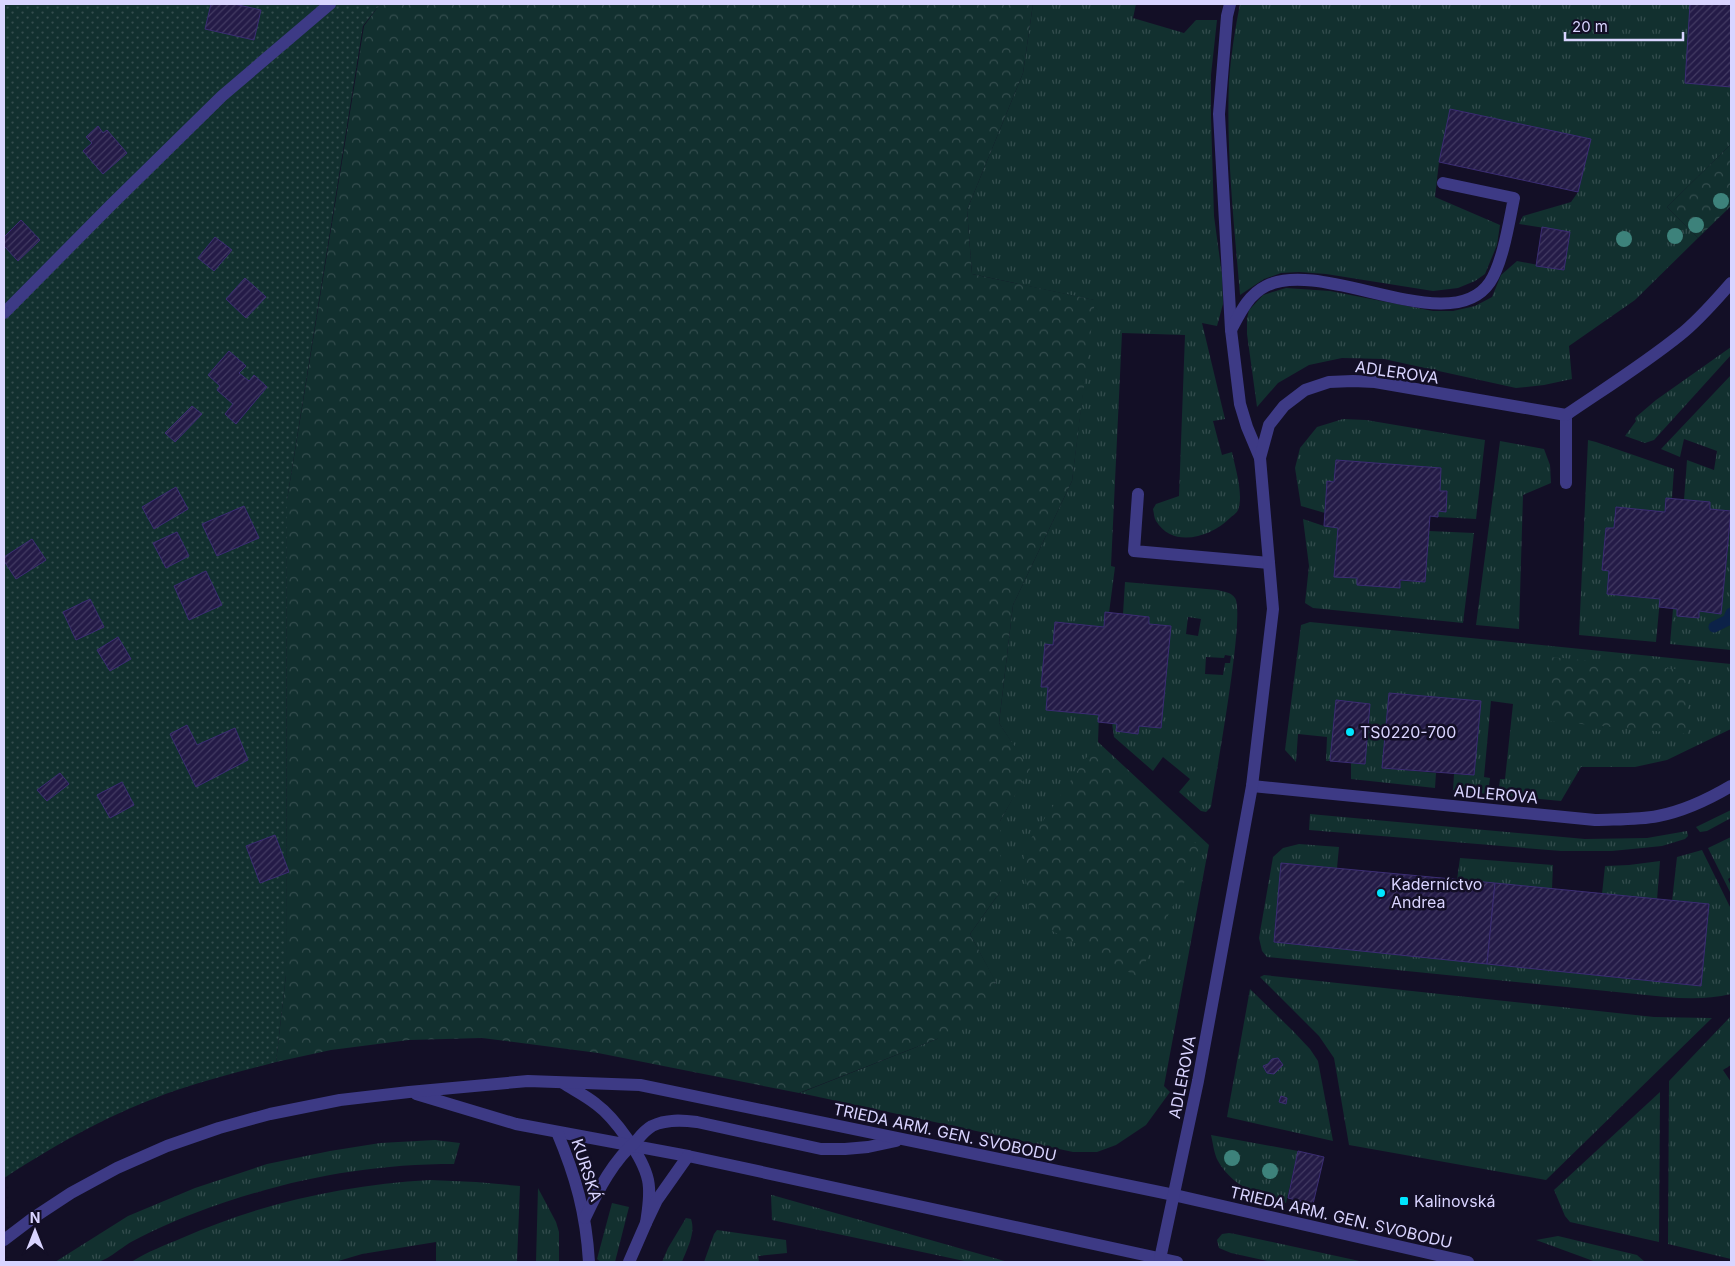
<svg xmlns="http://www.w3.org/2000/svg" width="1735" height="1266" viewBox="0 0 1735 1266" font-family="Inter,sans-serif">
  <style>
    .grass { fill: url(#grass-tufts); fill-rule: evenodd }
    .forest { fill: url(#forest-crowns) }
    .garden { fill: url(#garden-dots) }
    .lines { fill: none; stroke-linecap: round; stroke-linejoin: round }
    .stream { stroke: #0c2248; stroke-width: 11 }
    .building { fill: url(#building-hatch); stroke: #3b2d73 }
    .minor { stroke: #3d3a85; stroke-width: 12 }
    .tree { fill: #3d827b }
    .poi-dot { fill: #00e5ff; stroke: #130f26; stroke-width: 2 }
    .labels { text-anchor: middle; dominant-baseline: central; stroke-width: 5; stroke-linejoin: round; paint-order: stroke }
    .street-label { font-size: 16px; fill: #d9d4ff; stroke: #130f26 }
    .poi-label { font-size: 16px; fill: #d9d4ff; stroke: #130f26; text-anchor: start }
  </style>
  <defs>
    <pattern id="grass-tufts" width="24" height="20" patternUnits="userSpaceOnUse" patternTransform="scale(1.25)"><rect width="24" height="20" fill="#12302f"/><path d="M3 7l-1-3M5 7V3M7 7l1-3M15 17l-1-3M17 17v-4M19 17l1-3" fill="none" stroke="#344d4e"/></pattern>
    <pattern id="forest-crowns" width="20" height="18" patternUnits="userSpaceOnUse" patternTransform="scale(1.25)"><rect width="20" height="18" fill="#12302f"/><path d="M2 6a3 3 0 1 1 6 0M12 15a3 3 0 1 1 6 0" fill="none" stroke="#344d4e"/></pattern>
    <pattern id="garden-dots" width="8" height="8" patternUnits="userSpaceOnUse" patternTransform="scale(1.25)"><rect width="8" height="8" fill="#12302f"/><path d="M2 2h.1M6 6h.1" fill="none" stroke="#344d4e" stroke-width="1.8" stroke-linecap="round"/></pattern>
    <pattern id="building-hatch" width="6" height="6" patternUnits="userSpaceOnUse" patternTransform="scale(1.25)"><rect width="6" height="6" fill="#241b47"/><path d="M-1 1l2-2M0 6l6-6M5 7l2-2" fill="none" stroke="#433b63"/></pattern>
  </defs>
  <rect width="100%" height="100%" fill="#130f26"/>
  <g class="grass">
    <path d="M1033,4H1136L1133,18L1184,33L1196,20H1217L1211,75V117L1214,216L1222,275L1223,304L1217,326L1202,323L1225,419L1213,421L1222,455L1232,452C1235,467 1244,495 1238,510C1237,513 1232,516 1230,518C1211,537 1173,549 1156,521C1154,518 1154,513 1153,509L1156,504L1179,496L1185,335L1122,333L1111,566L1115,567L1109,613H1105L1104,627L1055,622L1053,645L1042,687H1048L1046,710L1099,715L1098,742L1209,845L1164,1086L1170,1092L1146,1125L1116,1145L1097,1152H1073L800,1093L937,1039L996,983L970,934L1000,892V821L1029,769L999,723L1013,605L1072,481L1094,300L972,274L967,210L1023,73Z"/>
    <path d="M1240,4H1690L1685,83L1731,87V144L1667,207L1698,238L1635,300L1569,346L1572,379L1544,385L1516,388L1384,359L1342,358L1309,365L1278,383L1257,407L1247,334V319L1249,310L1263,295L1286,288L1330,291L1433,311H1453L1475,306L1492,297L1501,275L1517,261L1564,270L1570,232L1519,224L1523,216L1571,202L1578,192L1591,139L1450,109L1439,162L1435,197L1500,225L1497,245L1485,274L1475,281L1458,288L1433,291L1326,274L1299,272L1281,273L1264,279L1240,295C1234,223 1226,151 1229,80C1231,54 1235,29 1240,4Z"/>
    <path d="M1731,347V355L1654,440L1645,443L1625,436L1636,421L1635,419L1636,417L1656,400Z"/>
    <path d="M1731,375V511L1710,509V502L1684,500L1687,460L1714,470L1717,451L1684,439L1680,457L1661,449Z"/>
    <path d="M1343,419L1366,420L1485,440L1476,519L1438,517V511L1446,512L1447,492L1440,491L1441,468L1336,460L1334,482H1327L1325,513L1301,506L1295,468L1300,448L1317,427Z"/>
    <path d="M1588,440L1596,442L1674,469L1672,498H1666L1665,512L1616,507L1614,528H1606L1602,570L1609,571L1607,594L1660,599L1656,642L1579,635Z"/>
    <path d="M1500,441L1544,449L1550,465L1551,483L1523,495L1519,629L1476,625Z"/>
    <path d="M1731,517V650L1670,644L1673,609H1677V616L1699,617V611L1721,613Z"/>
    <path d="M1303,519L1324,526L1338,528L1334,576L1357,578V585L1399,588L1401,581L1425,582L1429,531L1474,533L1463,623L1313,608L1305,603L1309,566Z"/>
    <path d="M1125,582L1218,590C1224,592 1231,592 1235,598C1246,613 1215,778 1211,807L1206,812L1201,811L1179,792L1190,779L1163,757L1153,771L1114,737L1112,723L1117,724L1116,731L1139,726L1161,728L1171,626L1149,624V617L1123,614ZM1188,617L1201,619L1198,636L1186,634ZM1225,655L1231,656L1230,663H1225L1223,675L1205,674L1206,657L1224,658Z"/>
    <path d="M1310,622L1731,664V729L1667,760L1635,767H1581L1561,801L1498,795L1500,779H1505L1513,704L1491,701L1484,777L1490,778L1488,794L1453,790L1454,774L1474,775L1481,701L1389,693L1382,768L1436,773L1435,788L1351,779V763L1365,764L1370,704L1336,700L1330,761H1326L1327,737L1298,734L1296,762L1285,750L1301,625Z"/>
    <path d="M1731,810V818L1707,831L1700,832L1696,827Z"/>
    <path d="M1310,814L1585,839L1647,838L1687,831L1688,836L1685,839L1662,846L1612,851H1561L1309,830Z"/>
    <path d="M1731,837V877L1728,879L1731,886V894L1708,848Z"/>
    <path d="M1299,844L1339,847L1337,868L1281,863L1274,942L1701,986L1709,904L1672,901L1677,857L1702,850L1731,909V994C1710,999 1688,999 1666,997L1267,957L1262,951L1259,938L1273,857L1283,848Z"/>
    <path d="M1460,858L1553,865L1552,889L1457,880Z"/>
    <path d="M1660,861L1657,900L1602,894L1605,866L1629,865Z"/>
    <path d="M1264,975L1654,1017L1712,1018L1546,1180L1349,1145L1334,1058L1319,1036L1260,977Z"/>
    <path d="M1250,989L1293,1031L1310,1049L1318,1061L1333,1141L1227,1117Z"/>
    <path d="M1731,1016V1065L1723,1070L1731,1082V1259L1668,1244L1669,1081Z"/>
    <path d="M1660,1092L1659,1242L1570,1222L1565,1216L1554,1190Z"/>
    <path d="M1211,1135L1298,1151L1286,1203C1259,1196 1233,1187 1218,1161C1214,1154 1213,1143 1211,1135Z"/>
    <path d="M435,1140L460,1143L454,1164C363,1164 280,1181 195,1213C174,1221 152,1231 133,1241C123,1246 107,1261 97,1262C84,1264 69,1262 55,1262L128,1216L195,1188L267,1164L330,1151L380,1143Z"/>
    <path d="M430,1180L476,1182L520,1186L517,1262H436V1242L362,1254L335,1262H131C147,1252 165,1245 182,1238C261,1203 344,1185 430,1180Z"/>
    <path d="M538,1188L556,1222L559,1232V1262H536Z"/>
    <path d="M771,1195H772L1008,1262H969L772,1220Z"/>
    <path d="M612,1203L629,1207L615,1262H601L597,1259Z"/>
    <path d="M686,1218L691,1219C696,1233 687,1249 682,1262H662L668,1248Z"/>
    <path d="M717,1230L786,1240L787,1253L758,1256L759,1262H704L714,1234Z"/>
    <path d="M1229,1233L1235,1234L1364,1262H1272L1231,1253L1219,1248L1217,1240L1222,1234Z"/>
    <path d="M1558,1236L1637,1255L1645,1262H1596L1536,1240Z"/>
  </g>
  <g class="forest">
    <path d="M380,4H1033L1023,73L967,210L972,274L1095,300L1072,481L1013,605L999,723L1030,769L1000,821V892L970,934L996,982L990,996L965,1023L937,1039L799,1093L598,1053L482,1038L409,1040L331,1050L276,1062L286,975L287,500L364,26Z"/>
    <path d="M1731,144V206L1698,238L1667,207Z"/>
    <path d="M1550,657L1687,670V734L1549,721Z"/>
    <path d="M1091,751L1201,848L1138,977L1030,919L1023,850Z"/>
  </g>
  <path class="garden" d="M4,4H380L363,26L287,500L286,975L276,1062C243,1071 209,1079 177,1090C115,1111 58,1143 4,1178Z"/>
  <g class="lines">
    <path class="stream" d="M1714,627L1728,620L1731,613"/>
  </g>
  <g class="building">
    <path d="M211,4H234L261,10L254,40L205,29Z"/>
    <path d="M1690,4H1731V87L1685,83Z"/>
    <path d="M1450,109L1591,139L1578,192L1439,162Z"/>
    <path d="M98,126L103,133L107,130L127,153L103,174L83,151L92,143L86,137Z"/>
    <path d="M21,220L40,240L18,261L4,246V237Z"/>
    <path d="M1542,227L1570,232L1564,270L1536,266Z"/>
    <path d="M215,237L232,250L214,271L198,258Z"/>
    <path d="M245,278L266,297L246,318L226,299Z"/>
    <path d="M229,351L246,366L239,373L249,381L254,375L267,387L236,424L225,414L233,404L217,390L220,386L208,375Z"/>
    <path d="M192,406L202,414L175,442L165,433Z"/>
    <path d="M1336,460L1441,468L1440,491H1447L1446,512L1438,511V517L1430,516L1425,582L1400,580V588L1357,585V578L1334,577L1338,528L1324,526L1327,481L1334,482Z"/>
    <path d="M176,487L188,509L154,529L142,507Z"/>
    <path d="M1666,498L1710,502V509L1731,511L1721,614L1699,611V618L1677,616V609L1659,607L1660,599L1607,594L1609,571L1602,570L1606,528H1614L1616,507L1665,512Z"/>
    <path d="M244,506L259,538L217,556L202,524Z"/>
    <path d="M177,532L189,556L166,568L153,543Z"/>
    <path d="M32,539L46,560L16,579L4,561V557Z"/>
    <path d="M206,571L222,605L189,620L174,586Z"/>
    <path d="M90,599L104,627L76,640L63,612Z"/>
    <path d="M1105,612L1149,617V624L1171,626L1161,728L1139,726L1138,734L1116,731L1117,724L1098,722L1099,715L1046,710L1048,687H1041L1045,644L1053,645L1055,622L1104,627Z"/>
    <path d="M118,637L131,659L110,671L97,650Z"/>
    <path d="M1389,693L1481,701L1474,775L1382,768Z"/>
    <path d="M1336,700L1370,704L1365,764L1330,761Z"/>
    <path d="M187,725L197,745L235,728L248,760L196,787L170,734Z"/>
    <path d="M60,773L69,784L47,801L37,790Z"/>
    <path d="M122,782L134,805L110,818L97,795Z"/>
    <path d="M275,835L289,872L260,883L246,846Z"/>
    <path d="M1281,863L1495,883L1487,964L1274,942Z"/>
    <path d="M1495,883L1709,904L1701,986L1487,964Z"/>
    <path d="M1278,1058L1283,1065L1274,1074L1267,1073L1263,1066L1268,1064L1272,1059Z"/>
    <path d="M1281,1096L1287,1098L1286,1104L1279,1102Z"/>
    <path d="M1298,1151L1324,1157L1313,1204L1288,1198Z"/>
  </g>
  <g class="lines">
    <g class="minor">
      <path d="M1230,4L1227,16L1219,114L1231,330L1240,404L1247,427L1260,458"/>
      <path d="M4,313L111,205L222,96L330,4"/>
      <path d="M1231,330C1240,313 1248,295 1266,286C1323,257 1451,341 1490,282C1503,262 1509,222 1514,198L1443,183"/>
      <path d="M1566,415V483"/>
      <path d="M1138,494L1134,551L1269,563"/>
      <path d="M1252,786L1595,820C1616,819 1638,820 1658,816C1684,811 1709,799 1731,786"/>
      <path d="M563,1083C574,1090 586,1096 596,1104C615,1118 643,1157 648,1180C651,1194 648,1209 646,1223"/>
      <path d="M416,1094L516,1124L688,1156L1177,1262"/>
      <path d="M557,1132C576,1177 586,1213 589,1262"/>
      <path d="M585,1218C599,1188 613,1161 638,1139C642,1134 647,1129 652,1126C666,1119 682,1120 697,1122L821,1149H845L868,1147L896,1141"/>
      <path d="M4,1240L33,1218L71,1193L117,1168L167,1146L219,1128L270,1114L340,1100L409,1092L528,1081L640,1085L1174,1195L1468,1262"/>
      <path d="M1160,1259L1198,1081L1252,786L1273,609L1260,458L1269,425L1284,406L1305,390L1329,382L1353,381L1375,382L1566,415C1604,389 1644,364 1680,335C1699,320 1715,301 1731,283"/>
      <path d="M629,1262L646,1223L657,1200L688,1156"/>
    </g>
  </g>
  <g class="tree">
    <circle cx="1721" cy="201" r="8"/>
    <circle cx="1696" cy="225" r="8"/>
    <circle cx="1675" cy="236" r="8"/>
    <circle cx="1624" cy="239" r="8"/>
    <circle cx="1232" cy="1158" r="8"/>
    <circle cx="1270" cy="1171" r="8"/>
  </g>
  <g class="poi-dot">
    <circle cx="1350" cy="732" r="5"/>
    <circle cx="1381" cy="893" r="5"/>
    <rect x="1399" y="1196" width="10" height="10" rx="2.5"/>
  </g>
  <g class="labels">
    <g class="street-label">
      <text transform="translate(1397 372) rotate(8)">ADLEROVA</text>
      <text transform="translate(1496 794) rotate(5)">ADLEROVA</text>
      <text transform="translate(1182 1077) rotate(-79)">ADLEROVA</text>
      <text transform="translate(945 1132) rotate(12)">TRIEDA ARM. GEN. SVOBODU</text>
      <text transform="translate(587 1170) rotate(72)">KURSKÁ</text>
      <text transform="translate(1341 1217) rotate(13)">TRIEDA ARM. GEN. SVOBODU</text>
    </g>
    <g class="poi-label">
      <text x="1360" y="732">TS0220-700</text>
      <text x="1391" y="884">Kaderníctvo<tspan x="1391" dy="18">Andrea</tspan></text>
      <text x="1414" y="1201">Kalinovská</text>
    </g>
  </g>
  <rect width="1735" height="1266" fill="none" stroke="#d9d4ff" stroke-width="10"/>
  <g transform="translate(35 1231)" stroke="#130f26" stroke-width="4" paint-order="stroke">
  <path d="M0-4L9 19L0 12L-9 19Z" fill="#d9d4ff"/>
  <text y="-8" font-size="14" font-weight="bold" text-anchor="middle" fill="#d9d4ff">N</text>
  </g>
  <path d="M1565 32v8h118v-8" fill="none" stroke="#d9d4ff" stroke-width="2.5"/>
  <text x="1572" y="32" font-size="15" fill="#d9d4ff" stroke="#130f26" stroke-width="4" paint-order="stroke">20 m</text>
</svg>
